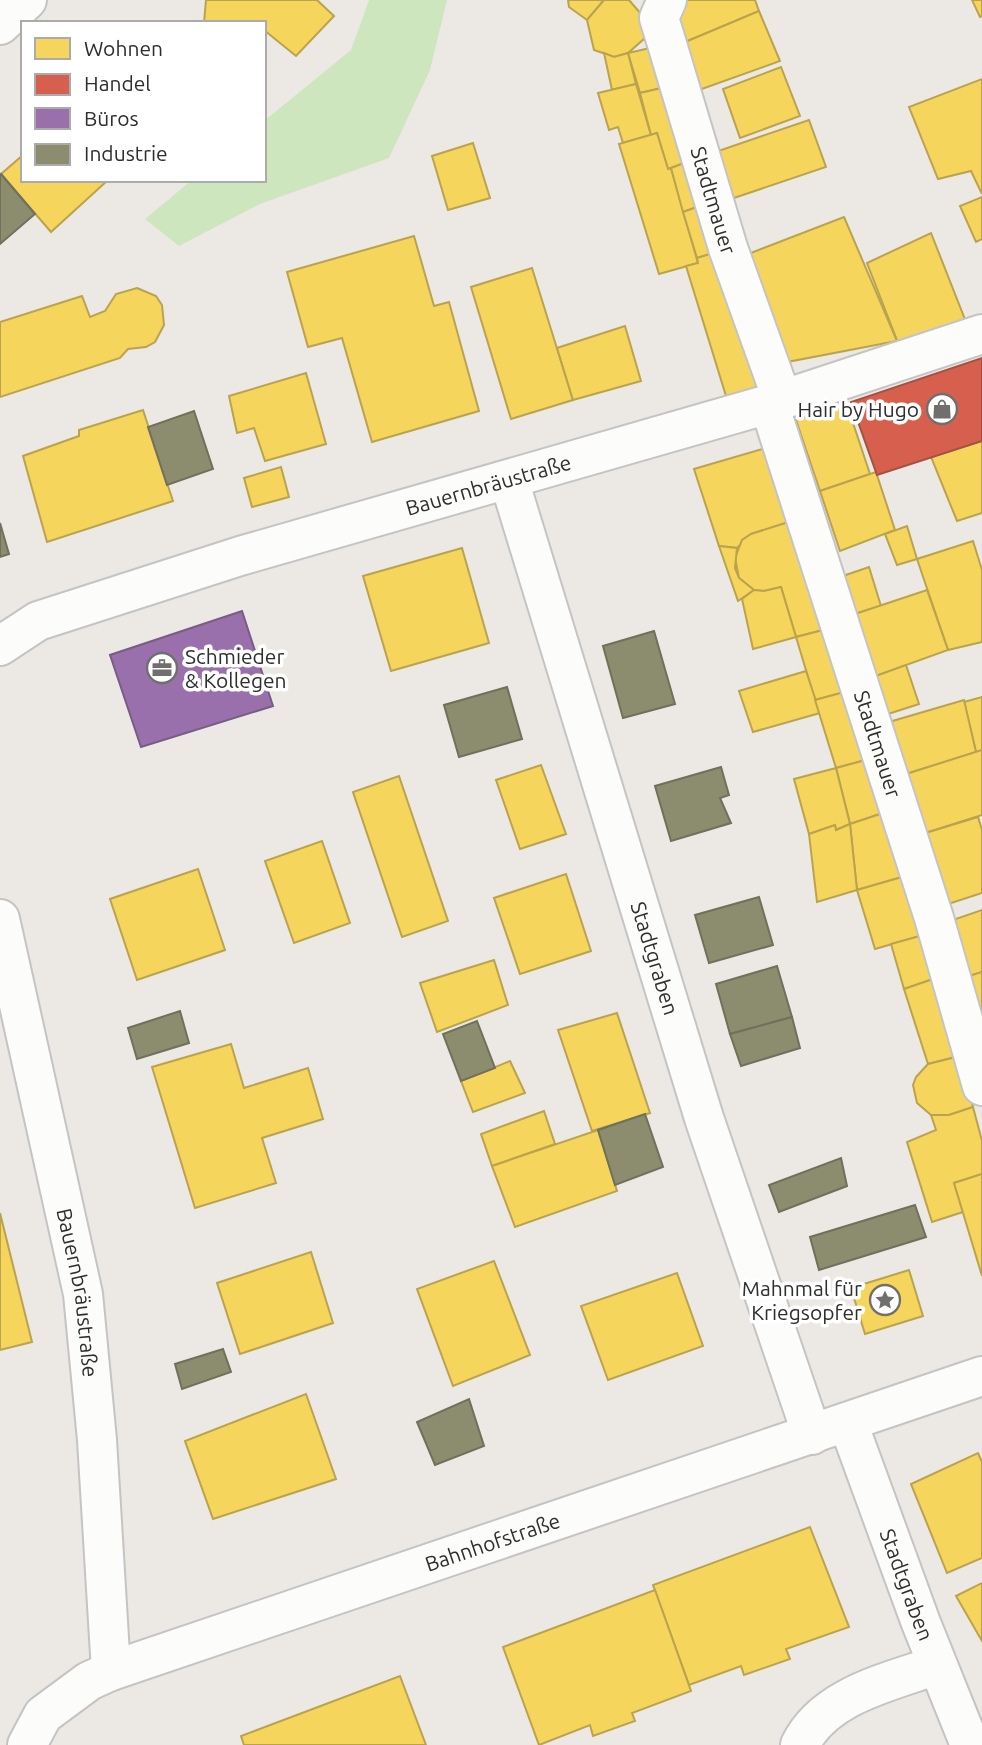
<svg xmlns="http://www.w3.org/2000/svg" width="982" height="1745" viewBox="0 0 982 1745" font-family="Ubuntu,sans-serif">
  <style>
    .green { fill: #cee6be }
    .homes { fill: #f6d55c; stroke: #baa34e; stroke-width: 2 }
    .shops { fill: #d6604d; stroke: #a45144; stroke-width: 2 }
    .offices { fill: #9970ab; stroke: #795c86; stroke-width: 2 }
    .industry { fill: #8c8c6e; stroke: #70705b; stroke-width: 2 }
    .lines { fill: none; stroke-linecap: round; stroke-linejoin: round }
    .minor-casing { stroke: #c5c4c5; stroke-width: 42 }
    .minor { stroke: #fcfcfb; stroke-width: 38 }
    .labels { text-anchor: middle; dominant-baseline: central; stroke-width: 7; stroke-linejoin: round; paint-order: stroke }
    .street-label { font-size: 21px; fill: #2e2e2e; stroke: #fff }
    .poi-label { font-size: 21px; fill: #2e2e2e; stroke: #fff; text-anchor: end }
  </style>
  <rect width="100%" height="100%" fill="#ece8e4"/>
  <path class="green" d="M369,0H447L430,70L389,158L260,204L179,246L145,219L192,180H264V121L351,50Z"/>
  <g class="homes">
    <path d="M206,0H317L334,16L296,56L264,30V23H204Z"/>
    <path d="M568,0H604L587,20L569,7Z"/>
    <path d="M604,0H629L642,15L645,38L628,53L614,57L594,50L587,20Z"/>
    <path d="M682,0H755L759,11L678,45L675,3Z"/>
    <path d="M972,0H982V16L980,17Z"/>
    <path d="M759,11L780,61L699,90L678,45Z"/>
    <path d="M659,46L670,86L640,93L628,53Z"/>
    <path d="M604,53L614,57L628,53L636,84L612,90Z"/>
    <path d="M781,67L800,116L740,138L723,89Z"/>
    <path d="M982,79V194L971,171L938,179L909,107Z"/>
    <path d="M636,84L651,135L623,143L618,127L609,130L598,93Z"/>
    <path d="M670,86L692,160L668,169L657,133L651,135L640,93Z"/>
    <path d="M809,120L826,167L734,198L718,151Z"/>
    <path d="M657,133L668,169L671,168L698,263L659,274L619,144Z"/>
    <path d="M473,143L490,198L448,210L432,156Z"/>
    <path d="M23,155V180H108L51,232L1,174Z"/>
    <path d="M692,160L705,204L683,212L671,168Z"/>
    <path d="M982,197V239L976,242L960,206Z"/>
    <path d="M705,204L720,251L697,258L683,212Z"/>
    <path d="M844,217L897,341L787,362L748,254Z"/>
    <path d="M931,233L966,322L900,348L867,263Z"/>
    <path d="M414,236L434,306L449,302L479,411L372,442L342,338L308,347L287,272Z"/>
    <path d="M720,251L761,386L726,396L686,266L698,263L697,258Z"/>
    <path d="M532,268L573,400L511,419L471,287Z"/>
    <path d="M137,288L156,296L162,305L164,325L155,342L146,347L128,349L120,358L0,397V322L82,296L90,317L105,311L116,294Z"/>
    <path d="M625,326L641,381L573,400L557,348Z"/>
    <path d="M306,373L326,444L265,461L254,428L237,433L229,396Z"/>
    <path d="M846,402L870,474L820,491L796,420Z"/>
    <path d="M143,410L173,501L47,542L23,456L79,436V430Z"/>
    <path d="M982,441V513L957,521L931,457Z"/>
    <path d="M769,447L795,520L751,534L737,548L719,546L694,469Z"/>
    <path d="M281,467L289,497L252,507L244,478Z"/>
    <path d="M876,472L895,530L840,551L820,491Z"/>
    <path d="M795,520L831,628L796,637L781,587L764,591L754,590L739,578L735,558L742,540L751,534Z"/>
    <path d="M907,526L917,559L897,565L885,534Z"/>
    <path d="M973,541L982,570V642L948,650L917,559Z"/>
    <path d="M719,546L737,548L735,568L739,578L754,590L738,601Z"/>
    <path d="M462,548L489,643L391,671L363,576Z"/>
    <path d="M869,567L881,606L855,614L843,576Z"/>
    <path d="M781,587L796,637L753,649L742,599L754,590L764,591Z"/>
    <path d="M927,590L948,650L873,677L855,614Z"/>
    <path d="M831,628L852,690L815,700L796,637Z"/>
    <path d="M906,665L919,704L885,715L873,677Z"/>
    <path d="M806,671L820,713L753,732L739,691Z"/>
    <path d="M852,690L873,758L836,768L815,700Z"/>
    <path d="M982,697V750L976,752L964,702Z"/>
    <path d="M964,700L976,752L903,775L889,722Z"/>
    <path d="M982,750V815L919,835L903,775Z"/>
    <path d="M873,758L889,811L850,824L836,768Z"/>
    <path d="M541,765L566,834L520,849L496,780Z"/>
    <path d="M836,768L850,824L836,830L835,825L809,834L794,779Z"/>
    <path d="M399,776L448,921L402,937L353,792Z"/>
    <path d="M889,811L909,875L857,890L850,824Z"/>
    <path d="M978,817L982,830V893L942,906L919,835Z"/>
    <path d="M850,824L857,890L817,902L809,834L835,825L836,830Z"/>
    <path d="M322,841L350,923L294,943L265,861Z"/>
    <path d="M198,869L225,950L137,980L110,899Z"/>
    <path d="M566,874L591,951L520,974L494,898Z"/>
    <path d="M909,875L927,934L875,949L857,890Z"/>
    <path d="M982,910V972L963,978L944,923Z"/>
    <path d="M927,934L939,977L904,989L891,944Z"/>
    <path d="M494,960L508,1005L437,1032L420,983Z"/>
    <path d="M982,972V1036L963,978Z"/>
    <path d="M939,977L960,1056L928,1064L904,989Z"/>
    <path d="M617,1013L650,1113L592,1131L558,1030Z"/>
    <path d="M231,1044L244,1088L308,1068L323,1119L262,1138L276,1183L195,1208L152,1067Z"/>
    <path d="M960,1056L973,1107L949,1115H931L917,1103L913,1085L916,1077L928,1064Z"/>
    <path d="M510,1061L525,1093L473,1112L461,1081Z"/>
    <path d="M973,1107L982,1141V1174L954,1183L963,1212L932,1222L907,1142L936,1130L931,1115H949Z"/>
    <path d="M544,1111L555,1144L492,1166L481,1134Z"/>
    <path d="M598,1130L617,1191L515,1227L492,1166Z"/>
    <path d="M982,1174V1276L954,1183Z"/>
    <path d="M0,1213L32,1342L0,1350Z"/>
    <path d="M311,1252L333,1323L240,1354L217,1283Z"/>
    <path d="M494,1261L530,1355L453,1386L417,1289Z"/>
    <path d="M909,1270L923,1316L865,1334L851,1288Z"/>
    <path d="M677,1273L703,1346L608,1380L581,1306Z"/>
    <path d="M306,1394L336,1479L213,1519L185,1441Z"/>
    <path d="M978,1453L982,1462V1558L947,1573L911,1484Z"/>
    <path d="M810,1527L849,1627L786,1649L790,1659L744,1675L741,1666L689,1685L653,1585Z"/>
    <path d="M982,1583V1641L956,1596Z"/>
    <path d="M655,1590L691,1691L632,1713L635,1721L593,1736L590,1725L539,1745L503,1647Z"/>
    <path d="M400,1676L426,1745H244L241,1736Z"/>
  </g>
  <path class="shops" d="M982,358V441L877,475L851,402Z"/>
  <path class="offices" d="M242,611L273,706L141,747L110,655Z"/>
  <g class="industry">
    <path d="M1,174L35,214L0,244V175Z"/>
    <path d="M194,411L213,469L167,485L148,427Z"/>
    <path d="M0,523L9,554L0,557Z"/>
    <path d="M654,631L675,704L623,718L603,646Z"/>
    <path d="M507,687L522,739L459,757L444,705Z"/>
    <path d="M721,767L729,795L720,798L731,823L671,841L655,786Z"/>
    <path d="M759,897L773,945L709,963L695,915Z"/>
    <path d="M777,966L792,1017L730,1034L716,984Z"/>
    <path d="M180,1011L189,1043L137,1059L128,1028Z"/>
    <path d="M792,1017L800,1048L741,1066L730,1034Z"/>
    <path d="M477,1021L495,1068L461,1081L443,1034Z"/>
    <path d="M645,1114L663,1167L615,1185L598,1130Z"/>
    <path d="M841,1158L847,1186L779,1212L769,1185Z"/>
    <path d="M915,1205L926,1237L819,1270L810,1237Z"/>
    <path d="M223,1349L231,1372L182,1389L175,1364Z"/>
    <path d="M469,1399L484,1446L435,1465L417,1422Z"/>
  </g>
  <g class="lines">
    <g class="minor-casing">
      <g id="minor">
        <path id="s1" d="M667,0L659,18L667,44L728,248L782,399"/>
        <path d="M0,25L27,0"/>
        <path id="s2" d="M769,404L934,918L982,1086"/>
        <path id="s3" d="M509,480L704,1118L812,1435"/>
        <path id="s4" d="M0,646L38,621L240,556L769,404L982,334"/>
        <path id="s5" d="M0,919L83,1294L97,1440L111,1671"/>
        <path id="s6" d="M848,1423L921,1623L970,1745"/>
        <path id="s7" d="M27,1745L43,1715L89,1681L111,1671L982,1376"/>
        <path d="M800,1745C824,1695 890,1682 937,1665"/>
      </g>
    </g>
    <use href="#minor" class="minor"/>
  </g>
  <defs>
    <g id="shop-ring" transform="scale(1.575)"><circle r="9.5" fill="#fff" stroke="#706f6e" stroke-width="1.5"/><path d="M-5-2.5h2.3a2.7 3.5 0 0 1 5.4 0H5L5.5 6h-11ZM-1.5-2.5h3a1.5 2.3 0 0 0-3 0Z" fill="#706f6e"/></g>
    <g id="office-ring" transform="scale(1.575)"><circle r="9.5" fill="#fff" stroke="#706f6e" stroke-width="1.5"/><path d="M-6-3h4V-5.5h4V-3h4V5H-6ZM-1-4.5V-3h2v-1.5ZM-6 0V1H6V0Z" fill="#706f6e"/></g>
    <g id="sight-ring" transform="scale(1.575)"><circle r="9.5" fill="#fff" stroke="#706f6e" stroke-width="1.5"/><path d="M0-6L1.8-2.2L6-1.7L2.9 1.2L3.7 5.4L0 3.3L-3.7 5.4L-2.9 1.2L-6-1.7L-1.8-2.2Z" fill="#706f6e"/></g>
  </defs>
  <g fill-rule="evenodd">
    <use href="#shop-ring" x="942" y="409"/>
    <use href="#office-ring" x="162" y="668"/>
    <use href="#sight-ring" x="885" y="1300"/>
  </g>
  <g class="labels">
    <g class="street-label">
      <text stroke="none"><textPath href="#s1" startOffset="210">Stadtmauer</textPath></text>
      <text stroke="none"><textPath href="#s4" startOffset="516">Bauernbräustraße</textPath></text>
      <text stroke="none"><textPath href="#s2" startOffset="357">Stadtmauer</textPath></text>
      <text stroke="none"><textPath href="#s3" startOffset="500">Stadtgraben</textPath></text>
      <text stroke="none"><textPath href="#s5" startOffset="382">Bauernbräustraße</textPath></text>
      <text stroke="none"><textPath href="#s7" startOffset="518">Bahnhofstraße</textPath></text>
      <text stroke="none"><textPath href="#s6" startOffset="172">Stadtgraben</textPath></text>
    </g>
    <g class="poi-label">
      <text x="919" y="409">Hair by Hugo</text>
      <text x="185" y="656" text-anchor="start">Schmieder<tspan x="185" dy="24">&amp; Kollegen</tspan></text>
      <text x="862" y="1288">Mahnmal für<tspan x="862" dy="24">Kriegsopfer</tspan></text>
    </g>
  </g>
  <rect x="21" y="21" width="245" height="161" fill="#ffffff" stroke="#ababab" stroke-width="2"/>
  <rect x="35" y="38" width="35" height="21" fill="#f6d55c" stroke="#ababab" stroke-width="2"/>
  <text x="84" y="56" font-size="21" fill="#2e2e2e">Wohnen</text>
  <rect x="35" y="74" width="35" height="21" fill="#d6604d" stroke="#ababab" stroke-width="2"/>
  <text x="84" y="91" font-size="21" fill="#2e2e2e">Handel</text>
  <rect x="35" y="108" width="35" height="21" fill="#9970ab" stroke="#ababab" stroke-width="2"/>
  <text x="84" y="126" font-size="21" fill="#2e2e2e">Büros</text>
  <rect x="35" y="144" width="35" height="21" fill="#8c8c6e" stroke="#ababab" stroke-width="2"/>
  <text x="84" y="161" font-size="21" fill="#2e2e2e">Industrie</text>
</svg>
